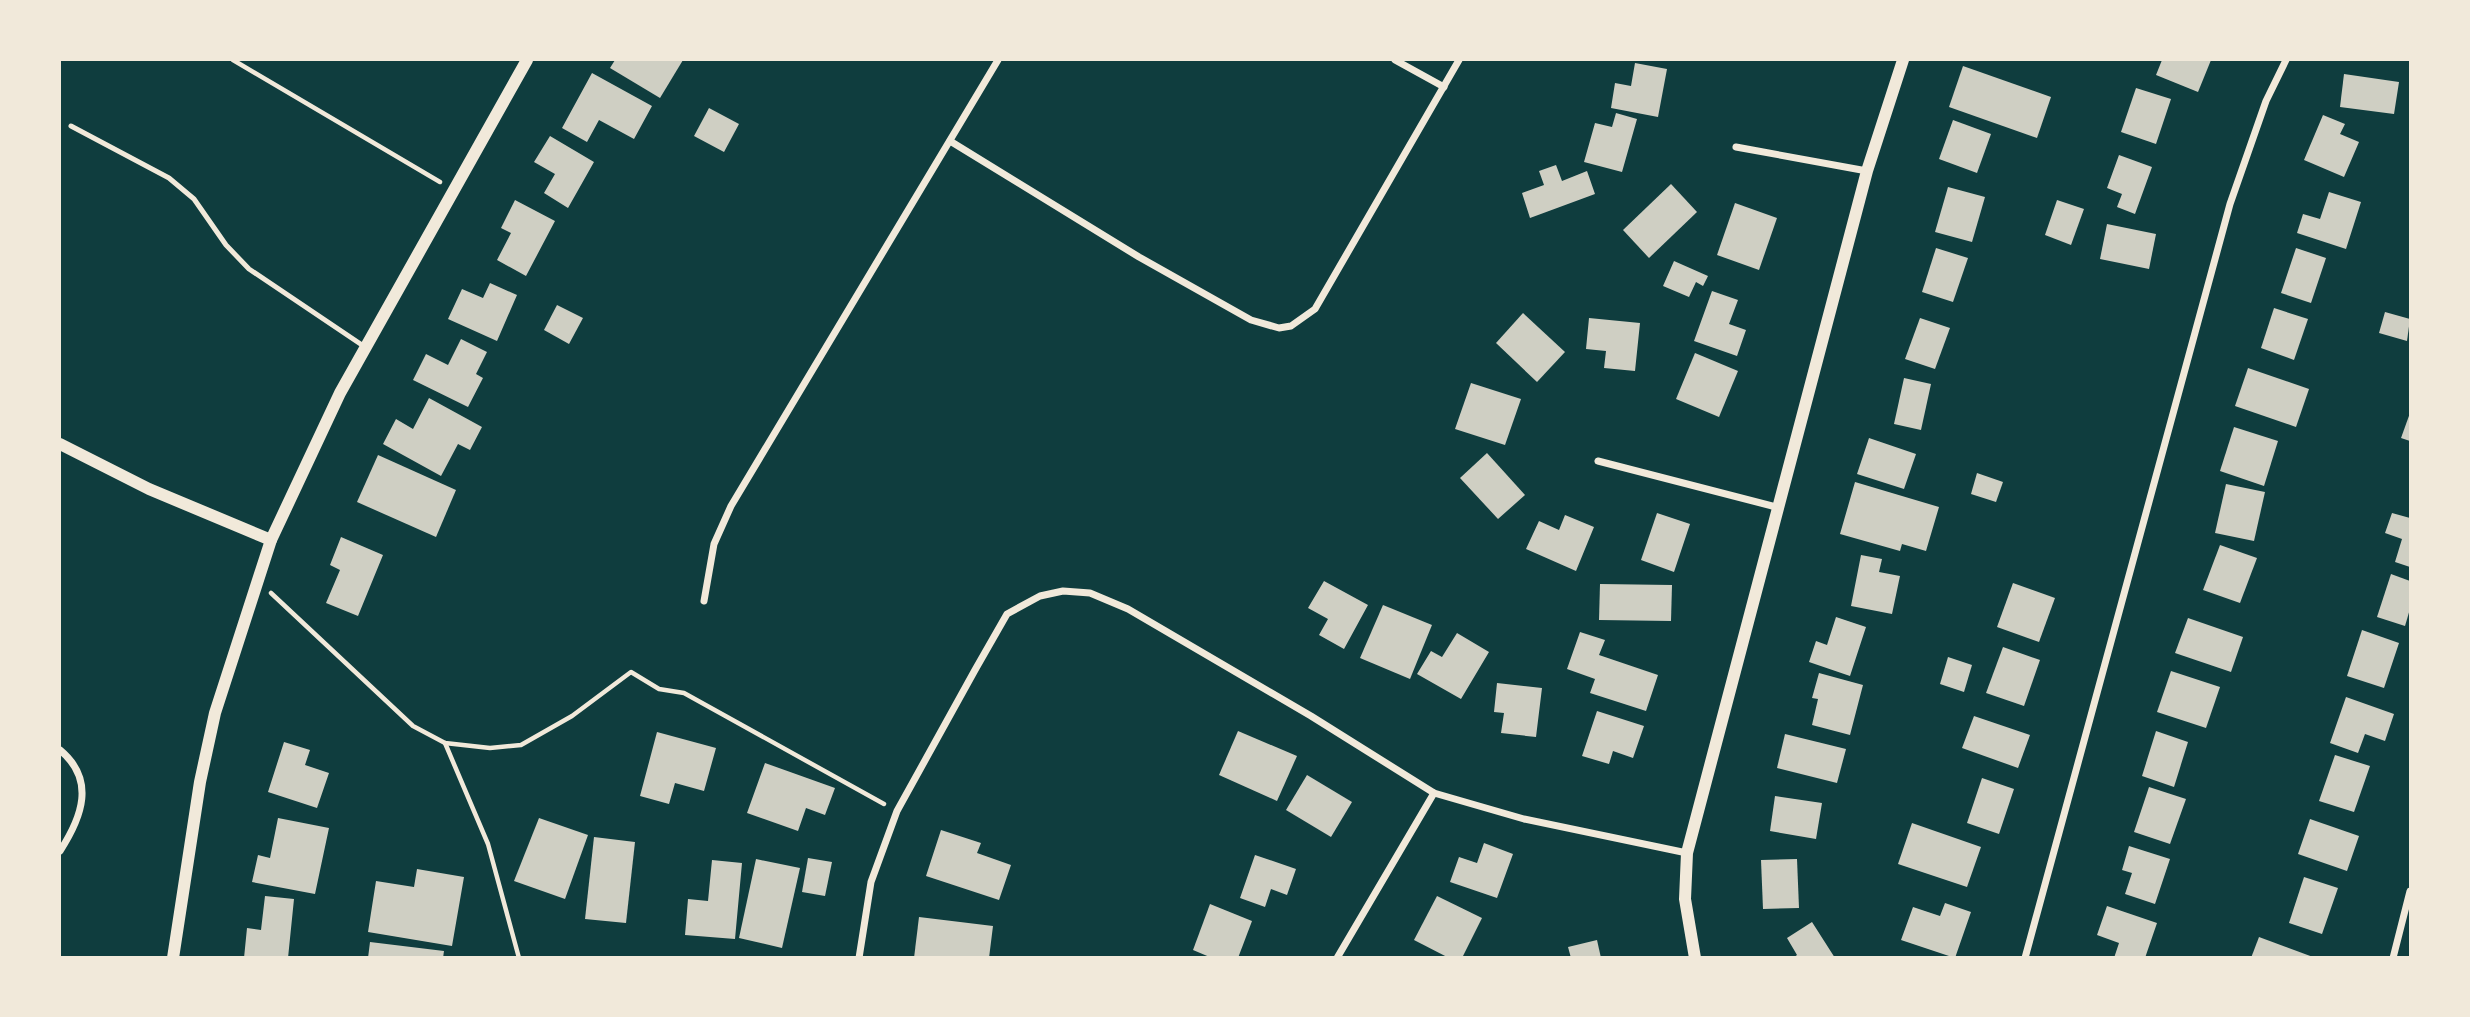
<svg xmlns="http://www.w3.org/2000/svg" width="2470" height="1017" viewBox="0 0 2470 1017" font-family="'Space Grotesk',sans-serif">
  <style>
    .building { fill: #cfcfc3 }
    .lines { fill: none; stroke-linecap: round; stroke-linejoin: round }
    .path { stroke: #f1e9da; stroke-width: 4.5 }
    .service { stroke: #f1e9da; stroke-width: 5 }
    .minor { stroke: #f1e9da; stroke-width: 7 }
    .tertiary { stroke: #f1e9da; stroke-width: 12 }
  </style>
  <rect width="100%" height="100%" fill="#0f3d3e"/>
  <g class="building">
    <path d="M615,60H683L660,98L610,68Z"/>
    <path d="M2162,60H2211L2198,92L2156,75Z"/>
    <path d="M1635,63L1667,69L1658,117L1611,108L1615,83L1631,86Z"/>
    <path d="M1963,66L2051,97L2037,138L1949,107Z"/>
    <path d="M592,73L652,106L634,139L599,120L587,142L562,128Z"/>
    <path d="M2344,74L2399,82L2394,114L2340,107Z"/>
    <path d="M2136,88L2171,99L2156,144L2121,132Z"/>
    <path d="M709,108L739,124L724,152L694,136Z"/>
    <path d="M1616,113L1637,119L1622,172L1584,162L1595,123L1612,127Z"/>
    <path d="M2323,115L2345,124L2340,134L2359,142L2344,177L2304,160Z"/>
    <path d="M1953,120L1991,134L1977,173L1939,159Z"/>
    <path d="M550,136L594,162L568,208L544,193L555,174L534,162Z"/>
    <path d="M2119,155L2152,167L2135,214L2117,207L2122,194L2107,188Z"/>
    <path d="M1556,165L1562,181L1587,171L1595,194L1530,218L1522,193L1544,185L1539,171Z"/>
    <path d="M1671,184L1697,212L1649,258L1623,230Z"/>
    <path d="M1948,187L1985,197L1972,242L1935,232Z"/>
    <path d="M2329,192L2361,202L2346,249L2297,233L2303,214L2320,219Z"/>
    <path d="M515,200L555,221L526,276L497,260L511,233L501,228Z"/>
    <path d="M2057,200L2084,209L2071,245L2045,235Z"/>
    <path d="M1735,203L1777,218L1759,270L1717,255Z"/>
    <path d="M2107,224L2156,234L2149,269L2100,259Z"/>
    <path d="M1936,248L1968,258L1953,302L1922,292Z"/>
    <path d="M2296,248L2326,258L2311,303L2281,293Z"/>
    <path d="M1674,261L1708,276L1703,286L1696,282L1689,297L1663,286Z"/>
    <path d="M490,283L517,295L497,341L448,319L462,289L483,298Z"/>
    <path d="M1712,291L1738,300L1729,324L1746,330L1737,356L1694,341Z"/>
    <path d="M557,305L583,318L569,344L544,330Z"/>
    <path d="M2274,308L2308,319L2294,360L2261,348Z"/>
    <path d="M2385,312L2410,319L2407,341L2379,333Z"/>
    <path d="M1523,313L1565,352L1537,382L1496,343Z"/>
    <path d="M1589,318L1640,323L1635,371L1604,368L1606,351L1586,349Z"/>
    <path d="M1920,318L1950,328L1935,369L1905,359Z"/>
    <path d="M461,339L487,352L476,374L483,378L468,407L413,380L426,354L448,365Z"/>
    <path d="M1695,353L1738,371L1719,417L1676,399Z"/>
    <path d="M2248,368L2309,389L2296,427L2235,406Z"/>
    <path d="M1904,378L1931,384L1921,430L1894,424Z"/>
    <path d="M1471,383L1521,399L1505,445L1455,429Z"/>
    <path d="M429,398L482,427L470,450L458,444L441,476L383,444L396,419L413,429Z"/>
    <path d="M2410,413V441L2401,438Z"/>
    <path d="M2234,427L2278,441L2264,486L2220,471Z"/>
    <path d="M1869,438L1916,454L1904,489L1857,474Z"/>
    <path d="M1487,453L1525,495L1498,519L1460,478Z"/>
    <path d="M378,455L456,490L436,537L357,502Z"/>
    <path d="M1977,473L2003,482L1996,502L1971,494Z"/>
    <path d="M1855,482L1939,507L1926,551L1902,544L1900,551L1840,534Z"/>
    <path d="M2226,484L2265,492L2254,541L2215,533Z"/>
    <path d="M1657,513L1690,524L1674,572L1641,560Z"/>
    <path d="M2392,513L2410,518V567L2395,562L2402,539L2385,533Z"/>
    <path d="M1565,515L1594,527L1576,571L1526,549L1539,521L1559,530Z"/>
    <path d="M341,537L383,555L358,616L326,603L340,570L330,565Z"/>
    <path d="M2220,545L2257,558L2240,603L2203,590Z"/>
    <path d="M1861,555L1882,559L1879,572L1900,576L1892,614L1851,606Z"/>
    <path d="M2391,574L2410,581V609L2405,626L2377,617Z"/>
    <path d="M1324,581L1368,605L1344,649L1319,635L1328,619L1308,608Z"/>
    <path d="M2013,583L2055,598L2039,642L1997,627Z"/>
    <path d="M1600,584L1672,585L1671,621L1599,620Z"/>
    <path d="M1383,605L1432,625L1410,679L1360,658Z"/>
    <path d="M1836,617L1866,627L1850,676L1809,662L1816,641L1827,645Z"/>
    <path d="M2188,618L2243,637L2231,672L2175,653Z"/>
    <path d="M2362,630L2399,643L2384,688L2347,676Z"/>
    <path d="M1580,632L1605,640L1599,655L1658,675L1646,711L1590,693L1595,679L1567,669Z"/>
    <path d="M1457,633L1489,652L1461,699L1417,674L1431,651L1442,657Z"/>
    <path d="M2003,647L2040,660L2024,706L1986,693Z"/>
    <path d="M1948,657L1972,665L1964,692L1940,684Z"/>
    <path d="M2171,671L2220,687L2206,728L2157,712Z"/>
    <path d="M1819,673L1863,685L1850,735L1812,725L1818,699L1812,698Z"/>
    <path d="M1497,683L1542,688L1536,737L1501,733L1504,713L1494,712Z"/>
    <path d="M2346,697L2394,714L2385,741L2365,734L2358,753L2330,743Z"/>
    <path d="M1597,711L1644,726L1633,758L1613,751L1609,764L1582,756Z"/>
    <path d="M1974,716L2030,735L2018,768L1962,748Z"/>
    <path d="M1238,731L1297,756L1277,801L1219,775Z"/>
    <path d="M2156,731L2188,742L2174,787L2142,776Z"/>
    <path d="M657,732L716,748L704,791L675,783L669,804L640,796Z"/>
    <path d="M1785,734L1846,749L1837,783L1777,768Z"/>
    <path d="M284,742L310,750L305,765L329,773L317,808L268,792Z"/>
    <path d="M2335,755L2370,766L2354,812L2319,801Z"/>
    <path d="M765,763L835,788L825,815L806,808L798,831L747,813Z"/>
    <path d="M1307,775L1352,802L1331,837L1286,810Z"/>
    <path d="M1982,778L2014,789L1999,834L1967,823Z"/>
    <path d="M2149,787L2186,799L2170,844L2134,832Z"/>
    <path d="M1775,796L1822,803L1816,839L1770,831Z"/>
    <path d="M278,818L329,828L315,894L252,882L258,855L270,858Z"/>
    <path d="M539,818L588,835L565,899L514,881Z"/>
    <path d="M2310,819L2359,836L2347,871L2298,854Z"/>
    <path d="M1912,823L1981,847L1967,887L1898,864Z"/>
    <path d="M941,830L981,843L977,853L1011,865L999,900L926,876Z"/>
    <path d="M594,837L635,842L626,923L585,919Z"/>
    <path d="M1484,843L1513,854L1497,898L1450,882L1459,857L1477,863Z"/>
    <path d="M2129,846L2170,859L2155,904L2125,894L2132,873L2122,870Z"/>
    <path d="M1255,855L1296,869L1287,895L1271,889L1265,907L1240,898Z"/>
    <path d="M808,858L832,862L825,896L802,892Z"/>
    <path d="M756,859L800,868L782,948L739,938Z"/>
    <path d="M1797,859L1799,908L1763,909L1761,860Z"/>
    <path d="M712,860L742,863L735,939L685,935L688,899L708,901Z"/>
    <path d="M417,869L464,877L452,946L368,932L376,881L414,887Z"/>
    <path d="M2304,877L2338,888L2322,934L2289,923Z"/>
    <path d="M265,896L294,899L288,958H244L247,928L261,930Z"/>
    <path d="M1437,896L1482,918L1462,958H1449L1414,940Z"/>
    <path d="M1945,903L1971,912L1955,958L1901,940L1913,907L1940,916Z"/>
    <path d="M1210,904L1252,921L1238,958H1212L1193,950Z"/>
    <path d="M2107,906L2157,923L2145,958H2114L2119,943L2097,935Z"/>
    <path d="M919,917L993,926L989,958H914Z"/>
    <path d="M1812,922L1835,958H1793L1797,955L1787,938Z"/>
    <path d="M2259,937L2313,957V958H2251Z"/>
    <path d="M1597,940L1601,958H1571L1568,947Z"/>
    <path d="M370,942L444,951L443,958H368Z"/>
  </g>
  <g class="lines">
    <g class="path">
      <path d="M233,60L440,182"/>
      <path d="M271,593L413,726L445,743L490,748L521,745L572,716L631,672L659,689L684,693L884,804"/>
      <path d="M445,743L488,844L519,958"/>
    </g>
    <path class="service" d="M71,126L169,178L194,199L226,245L249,269L365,347"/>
    <g class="minor">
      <path d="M1395,60L1444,87"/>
      <path d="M950,141L1139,257L1251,320L1279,328L1291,326L1315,309L1459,60"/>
      <path d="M1736,147L1867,171"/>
      <path d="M1598,461L1776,507"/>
      <path d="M704,601L714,544L731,506L998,60"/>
      <path d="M60,750C96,780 82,817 60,851"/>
      <path d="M859,958L871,882L897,811L975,670L1007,614L1040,596L1063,591L1090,593L1128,609L1311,716L1434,793L1524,819L1687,853"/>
      <path d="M1337,958L1434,793"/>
      <path d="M2025,958L2230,204L2266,101L2286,60"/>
      <path d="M2393,958L2410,891"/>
    </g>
    <g class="tertiary">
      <path d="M60,444L149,489L271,540"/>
      <path d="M173,958L200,782L215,713L271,540L340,393L527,60"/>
      <path d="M1695,958L1685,899L1687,853L1867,171L1903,60"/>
    </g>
  </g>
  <rect width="2470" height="1017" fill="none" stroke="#f1e9da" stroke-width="122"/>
</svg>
